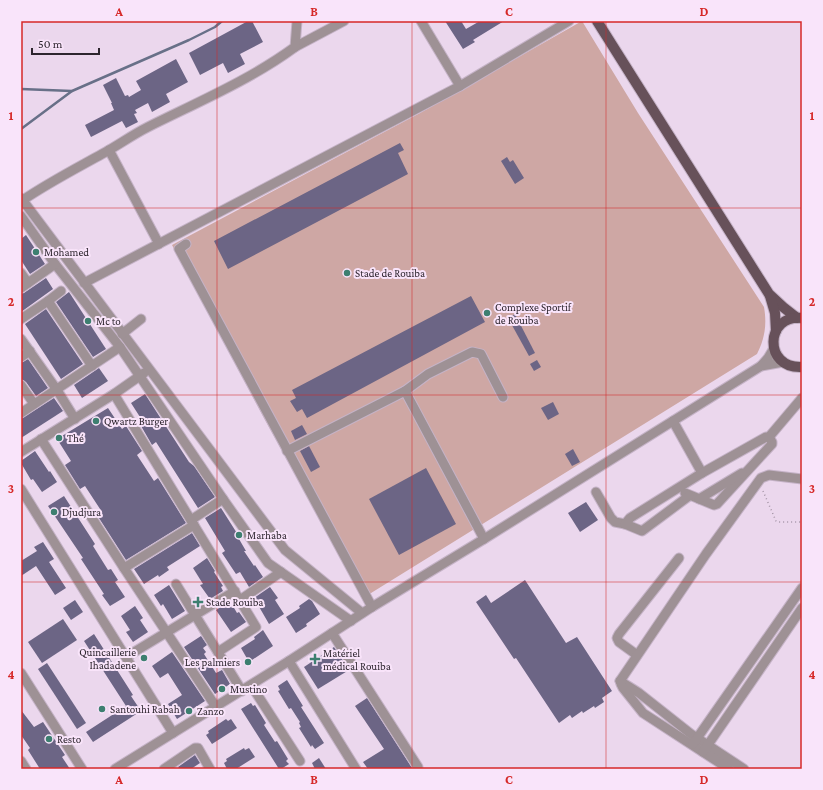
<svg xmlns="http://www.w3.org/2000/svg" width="823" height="790" viewBox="0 0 823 790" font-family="'Crimson Pro',serif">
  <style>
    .green { fill: #cea7a4 }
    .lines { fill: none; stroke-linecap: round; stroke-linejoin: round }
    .stream { stroke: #687088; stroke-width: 2.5 }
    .building { fill: #6c6585 }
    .minor-casing { stroke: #c5b3c7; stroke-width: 11 }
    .major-casing { stroke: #c5b3c7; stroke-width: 12 }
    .path { stroke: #a595a7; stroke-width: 1.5; stroke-dasharray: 1 3; stroke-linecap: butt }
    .minor { stroke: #9e9195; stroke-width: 9 }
    .major { stroke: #67515a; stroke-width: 10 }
    .grid { fill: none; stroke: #d62828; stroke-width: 1; stroke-opacity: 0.55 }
    .poi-dot { fill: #3d7f70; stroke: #f9e4fa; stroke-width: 1.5 }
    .labels { text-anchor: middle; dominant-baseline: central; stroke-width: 4; stroke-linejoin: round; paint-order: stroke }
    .poi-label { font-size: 11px; fill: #2d252e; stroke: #f9e4fa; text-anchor: start }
    .neatline { fill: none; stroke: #d62828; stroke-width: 1.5 }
    .grid-label { font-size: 13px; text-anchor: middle; font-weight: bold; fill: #d62828 }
  </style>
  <rect width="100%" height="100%" fill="#ebd7ed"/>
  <path class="green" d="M582,21L638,113L764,307C767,324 765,338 757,354L363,598L263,416L172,245L420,113Z"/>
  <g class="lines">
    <g class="stream">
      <path d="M21,89L72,91L189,40L215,27L222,21"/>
      <path d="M21,129L72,91"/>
    </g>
  </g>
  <g class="building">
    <path d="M248,21H252L263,42L240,54L245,64L228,73L223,63L200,75L189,53Z"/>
    <path d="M445,21H461L466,29L480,21H504L473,40L475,42L463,49Z"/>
    <path d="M176,59L188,82L166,94L170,102L152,112L148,103L135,110L137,113L134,114L138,122L126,128L122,121L91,137L85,125L114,110L111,103H112L103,85L116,78L125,96L128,95L129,97L141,90L136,81Z"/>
    <path d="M400,143L404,150L398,153L408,174L228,269L214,241Z"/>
    <path d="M507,157L510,162L513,160L524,178L515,184L501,161Z"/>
    <path d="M26,235L45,264L30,274L21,260V239Z"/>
    <path d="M46,278L53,289L21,312V294L24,293Z"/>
    <path d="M69,292L106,349L93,357L56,302Z"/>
    <path d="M471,296L485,322L307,418L302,409L297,412L290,401L296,398L292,390Z"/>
    <path d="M46,309L83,364L61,379L25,324Z"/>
    <path d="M515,314L535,353L529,356L508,318Z"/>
    <path d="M28,359L48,388L36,396L26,382L21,379V363Z"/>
    <path d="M537,360L541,367L534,371L530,364Z"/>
    <path d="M99,368L108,381L82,398L74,385Z"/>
    <path d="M145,394L189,462L194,466L215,497L198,508L156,442L152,445L137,419L140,417L131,403Z"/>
    <path d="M54,398L63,411L21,438V419Z"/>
    <path d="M553,402L559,414L548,420L541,408Z"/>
    <path d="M108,408L122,429L126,426L142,451L137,455L154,481L158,478L186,523L126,560L97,515L102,512L85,486L80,489L65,465L71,461L57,439Z"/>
    <path d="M302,425L307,434L295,440L291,431Z"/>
    <path d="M309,446L320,467L311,472L300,451Z"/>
    <path d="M573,449L580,462L572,466L565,454Z"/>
    <path d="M35,451L49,472L50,471L57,482L42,492L33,479L31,480L21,463V461Z"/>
    <path d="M426,468L456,524L399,555L369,499Z"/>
    <path d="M64,496L95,544L93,546L108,570L111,569L118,580L115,582L125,597L110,606L102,595L104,594L81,559L83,558L48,506Z"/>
    <path d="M586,502L598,520L580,532L568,513Z"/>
    <path d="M221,508L240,538L239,539L246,551H244L254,566L255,565L263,577L249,587L240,572L236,574L222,553L225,551L205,518Z"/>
    <path d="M192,533L200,546L167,567L169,570L159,577L158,575L144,584L134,569Z"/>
    <path d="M43,542L54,559L49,562L66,588L55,595L36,566L21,576V561L37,551L34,547Z"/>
    <path d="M207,558L215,571L214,572L223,586L221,587L223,591L210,599L200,585L203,584L193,568Z"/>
    <path d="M525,580L566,643L577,637L612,691L602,698L604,702L595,708L594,706L583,713L582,711L572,718L570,715L559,723L516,658L514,659L476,602L486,595L491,603Z"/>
    <path d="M169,585L185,611L172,619L163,604L161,606L154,595Z"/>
    <path d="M270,587L278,598L275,600L284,614L269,624L254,598Z"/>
    <path d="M309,599L312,601L320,614L306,624L307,626L296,633L286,617L300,608L299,606Z"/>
    <path d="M75,600L83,612L71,620L63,608Z"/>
    <path d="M230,601L237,613L239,612L246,622L231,632L216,610Z"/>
    <path d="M135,606L143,618L140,620L148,632L133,642L126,632L130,630L121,616Z"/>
    <path d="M63,619L77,640L42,663L28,642Z"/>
    <path d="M263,630L273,646L249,662L241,648L255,639L254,637Z"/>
    <path d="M94,634L133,695L131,696L141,711L93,742L86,732L126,706L84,641Z"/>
    <path d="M201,636L207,645L203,648L206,652L204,654L216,673L222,670L230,684L215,694L184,647Z"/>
    <path d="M334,647L349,670L318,689L304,667Z"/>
    <path d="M172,652L205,701L177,719L168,704L182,695L168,673L160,678L152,666Z"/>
    <path d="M47,663L86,723L77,729L38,669Z"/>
    <path d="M287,680L303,706L301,707L324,743L315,749L312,745L311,747L299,728L301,727L299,723L300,722L291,708L289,709L278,691L280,690L278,686Z"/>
    <path d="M367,698L412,768L411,769H368L363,762L384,749L355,706Z"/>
    <path d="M251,703L253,706L255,705L266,723L264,725L275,742L277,741L288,759L286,761L289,764L281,769H279L241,709Z"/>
    <path d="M21,710L34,727L43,722L65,755L62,757L70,769H40L28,750L30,748L21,735Z"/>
    <path d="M226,719L228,721L231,719L237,728L212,744L206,735L209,733L208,731Z"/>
    <path d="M244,748L245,750L249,748L255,757L236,769H227L224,763L227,761L226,759Z"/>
    <path d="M195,755L200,763L191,769H180L178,767Z"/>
    <path d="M319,758L326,769H315L312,763Z"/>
  </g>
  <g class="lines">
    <g class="minor-casing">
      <g id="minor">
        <path d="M421,21L460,86"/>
        <path d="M295,47L344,21"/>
        <path d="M109,150L159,244"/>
        <path d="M21,198L285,550L362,613"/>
        <path d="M23,200C48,183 75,169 102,154C117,146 132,135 148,127C198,102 250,80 295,47L297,21"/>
        <path d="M21,216L55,264L120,347L223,499L268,563L351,621"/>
        <path d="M186,244L179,249L372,607"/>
        <path d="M21,273L28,283"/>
        <path d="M84,283L460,86L569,21"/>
        <path d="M21,288L55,264"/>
        <path d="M48,301L61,291"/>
        <path d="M21,319L48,301L92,366"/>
        <path d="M122,334L141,319"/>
        <path d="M21,339L57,390L75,419"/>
        <path d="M21,357L30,351"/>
        <path d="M761,366L768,358L774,348"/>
        <path d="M21,385L34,404"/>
        <path d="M405,391L428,374L472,352L481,354L503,397"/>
        <path d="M114,394L256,627L218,652"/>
        <path d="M21,413L120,347"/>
        <path d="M673,421L702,473"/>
        <path d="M41,439L124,568L216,707"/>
        <path d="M287,451L405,391L484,539"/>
        <path d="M21,452L114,394L144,373"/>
        <path d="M21,489L173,733"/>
        <path d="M596,492L611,518L615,522L625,524"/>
        <path d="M685,493L714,505L717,504L772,444V442L769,437"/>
        <path d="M689,496L642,531L625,524L630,518L702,473L766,437H769L802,398"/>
        <path d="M699,499L742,473"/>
        <path d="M191,520L223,499"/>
        <path d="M124,568L194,525"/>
        <path d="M176,584L195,615L235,591"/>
        <path d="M240,600L281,572"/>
        <path d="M332,633L418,767"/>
        <path d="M637,655L619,642L617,638L619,634L679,558"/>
        <path d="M126,657L195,615L242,691"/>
        <path d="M289,661L356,769"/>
        <path d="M21,673L82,769"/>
        <path d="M620,681L706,554L761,478L769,475L802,479"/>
        <path d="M620,681L639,693L691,734L744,769"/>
        <path d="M621,684L623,688L643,713L729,769"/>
        <path d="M251,685L300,761"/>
        <path d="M693,744L802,588"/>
        <path d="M703,752L802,608"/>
        <path d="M21,761L26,769"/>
        <path d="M115,769L289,661L372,607L484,539L761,366L783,362"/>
        <path d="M164,769L195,748H198L210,769"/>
      </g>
    </g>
    <g class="major-casing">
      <g id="major">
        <path d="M597,21L769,294L783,307L797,318"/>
        <path d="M770,296L775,313L776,331"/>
        <path d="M802,318C765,314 763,369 802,367"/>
      </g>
    </g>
    <path class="path" d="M763,491L776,521L779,522H802"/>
    <use href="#minor" class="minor"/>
    <use href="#major" class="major"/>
  </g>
  <path class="grid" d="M217,21V769M412,21V769M606,21V769M21,208H802M21,395H802M21,582H802"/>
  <g class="poi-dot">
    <circle cx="36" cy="252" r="4"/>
    <circle cx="347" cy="273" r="4"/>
    <circle cx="487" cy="313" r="4"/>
    <circle cx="88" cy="321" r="4"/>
    <circle cx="96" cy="421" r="4"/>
    <circle cx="59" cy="438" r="4"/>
    <circle cx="54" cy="512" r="4"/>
    <circle cx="239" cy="535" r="4"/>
    <path d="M196 596h4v4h4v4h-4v4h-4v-4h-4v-4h4z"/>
    <circle cx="144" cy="658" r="4"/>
    <path d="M313 653h4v4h4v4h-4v4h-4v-4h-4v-4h4z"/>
    <circle cx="248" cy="662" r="4"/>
    <circle cx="222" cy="689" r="4"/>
    <circle cx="102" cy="709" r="4"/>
    <circle cx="189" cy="711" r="4"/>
    <circle cx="49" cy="739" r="4"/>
  </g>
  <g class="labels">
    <g class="poi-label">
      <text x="44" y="252">Mohamed</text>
      <text x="355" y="273">Stade de Rouiba</text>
      <text x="495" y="307">Complexe Sportif<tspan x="495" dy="13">de Rouiba</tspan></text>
      <text x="96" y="321">Mc to</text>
      <text x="104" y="421">Qwartz Burger</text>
      <text x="67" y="438">Thé</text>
      <text x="62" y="512">Djudjura</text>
      <text x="247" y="535">Marhaba</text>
      <text x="206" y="602">Stade Rouiba</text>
      <text x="136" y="652" text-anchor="end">Quincaillerie<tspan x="136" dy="13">Ihadadene</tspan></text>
      <text x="323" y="653">Matériel<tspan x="323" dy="13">médical Rouiba</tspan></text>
      <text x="240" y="662" text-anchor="end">Les palmiers</text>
      <text x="230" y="689">Mustino</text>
      <text x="110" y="709">Santouhi Rabah</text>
      <text x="197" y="711">Zanzo</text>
      <text x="57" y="739">Resto</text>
    </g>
  </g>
  <rect width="823" height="790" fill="none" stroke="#f9e4fa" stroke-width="44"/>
  <path d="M32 48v6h67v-6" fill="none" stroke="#2d252e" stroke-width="2"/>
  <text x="38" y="48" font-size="12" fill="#2d252e" stroke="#f9e4fa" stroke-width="3" paint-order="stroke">50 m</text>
  <rect x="22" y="22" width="779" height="746" class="neatline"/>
  <g class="grid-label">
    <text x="119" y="16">A</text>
    <text x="314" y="16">B</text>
    <text x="509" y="16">C</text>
    <text x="704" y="16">D</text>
    <text x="11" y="120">1</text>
    <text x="812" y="120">1</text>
    <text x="11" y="306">2</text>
    <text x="812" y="306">2</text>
    <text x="11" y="493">3</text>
    <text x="812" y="493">3</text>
    <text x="11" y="679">4</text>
    <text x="812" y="679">4</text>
    <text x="119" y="784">A</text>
    <text x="314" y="784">B</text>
    <text x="509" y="784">C</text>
    <text x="704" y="784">D</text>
  </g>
</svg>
